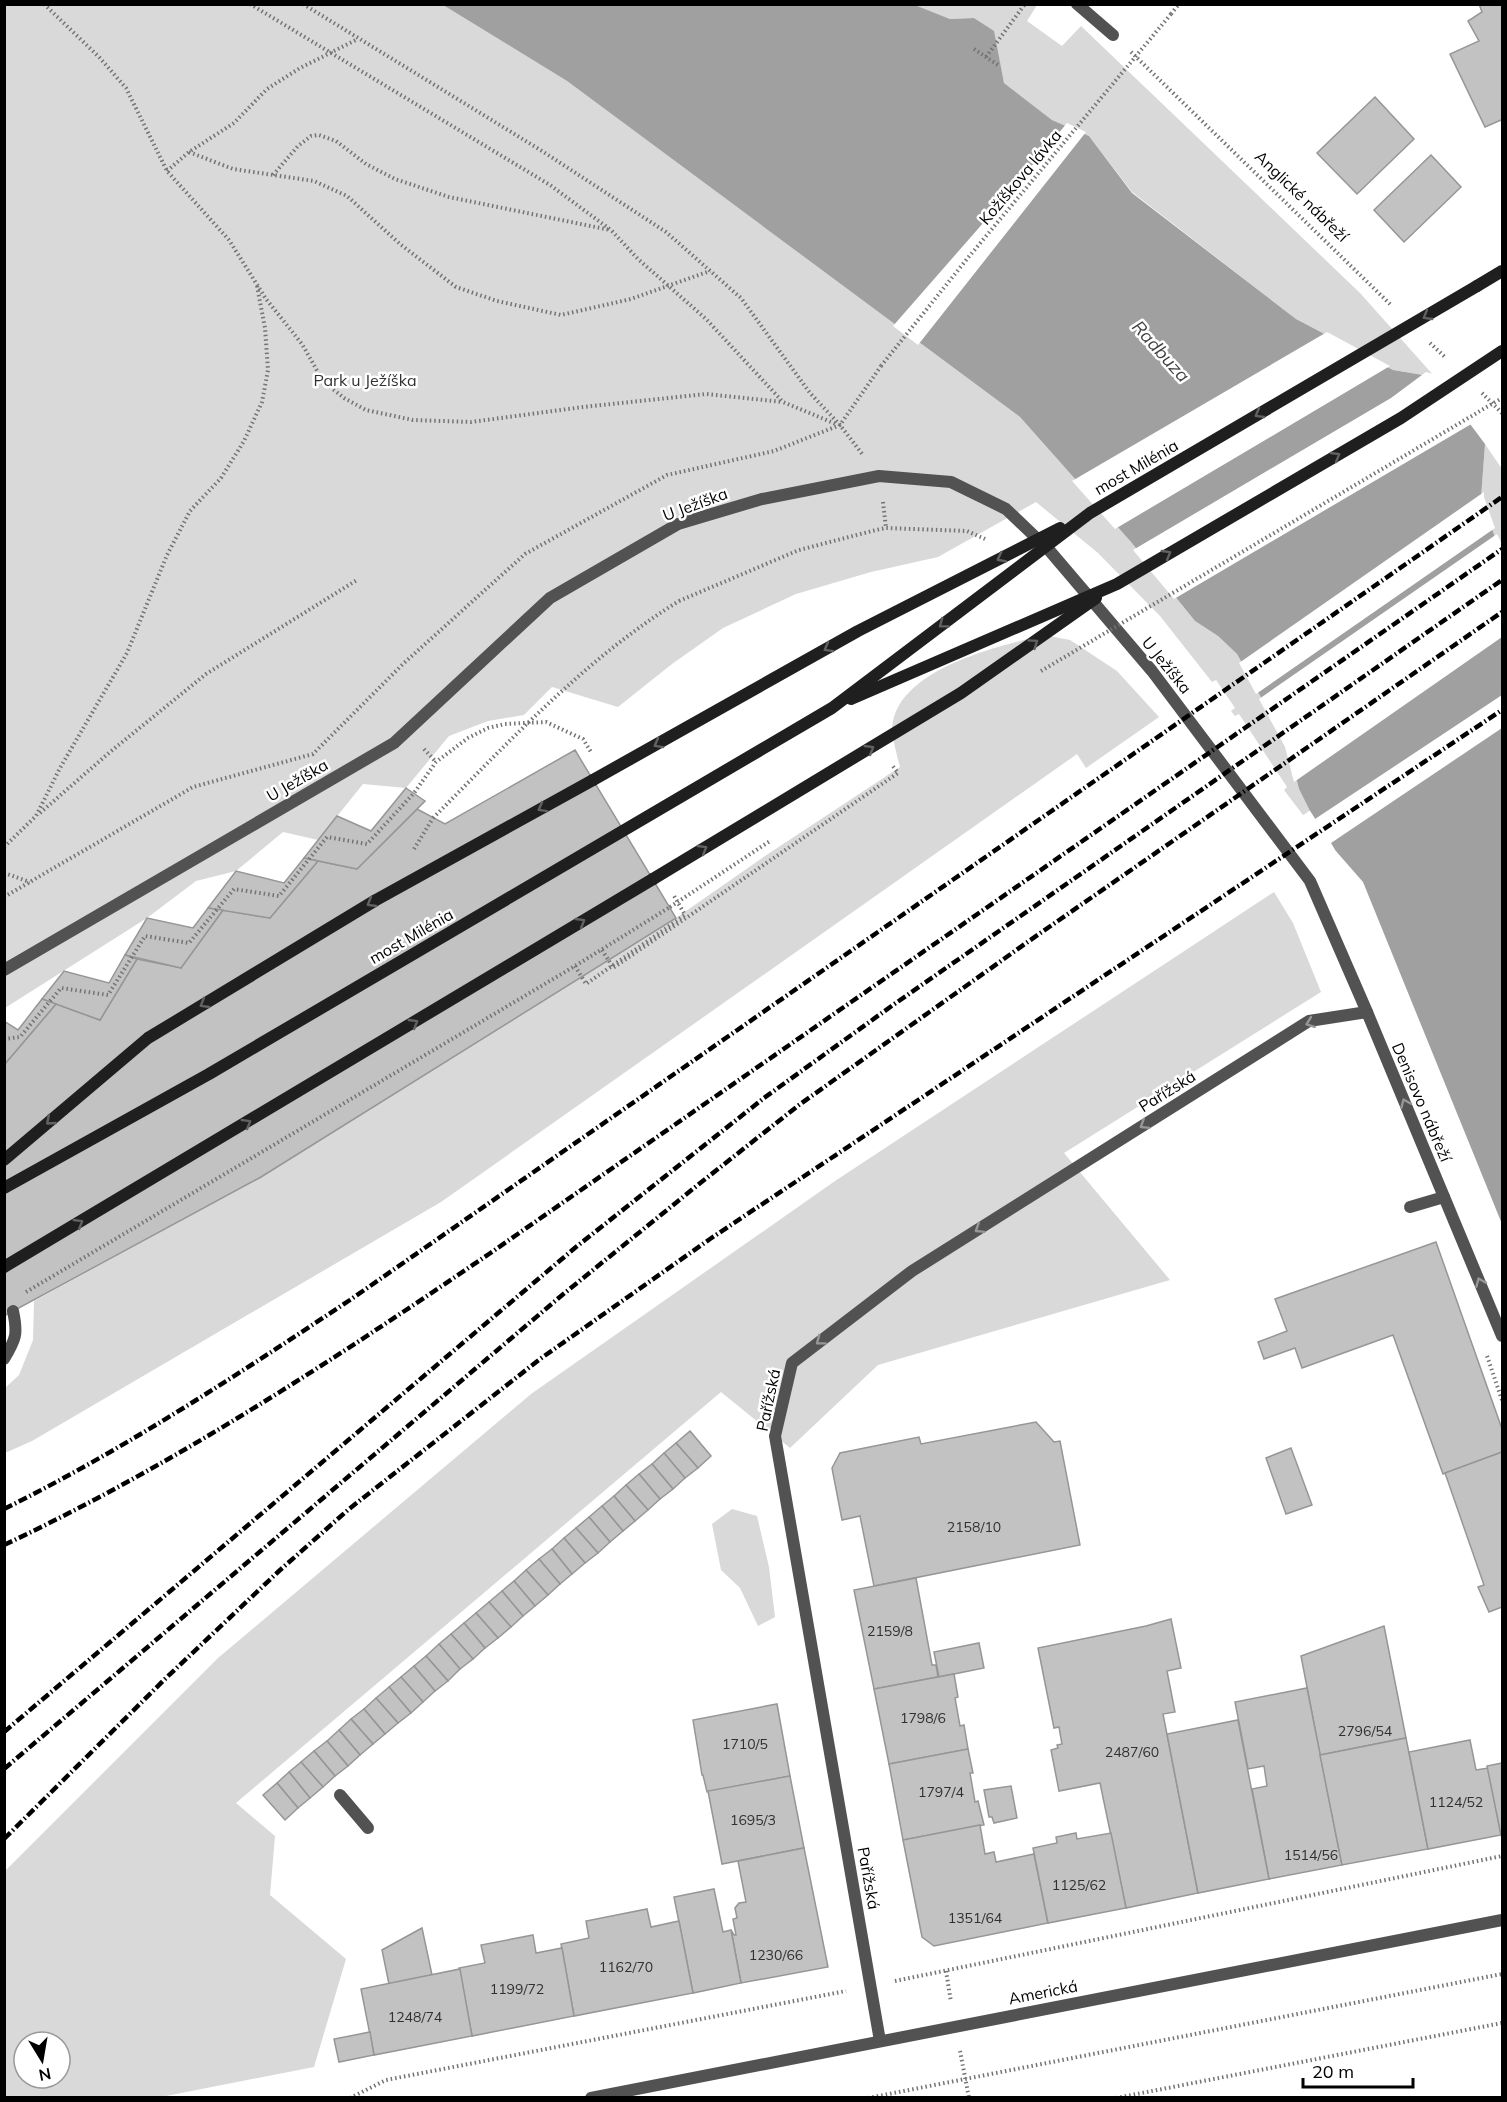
<svg xmlns="http://www.w3.org/2000/svg" width="1507" height="2102" viewBox="0 0 1507 2102" font-family="Mulish,sans-serif">
  <style>
    .green { fill: #d9d9d9; fill-rule: evenodd }
    .water { fill: #a0a0a0 }
    .pier { fill: #fff }
    .building { fill: #c2c2c2; stroke: #969696; stroke-width: 1.5 }
    .lines { fill: none; stroke-linecap: round; stroke-linejoin: round }
    .path { stroke: #747474; stroke-width: 4; stroke-dasharray: 1.5 3; stroke-linecap: butt }
    .service { stroke: #525252; stroke-width: 12 }
    .minor { stroke: #525252; stroke-width: 12 }
    .tertiary { stroke: #525252; stroke-width: 12 }
    .secondary { stroke: #1f1f1f; stroke-width: 12 }
    .rail { stroke: #000; stroke-width: 4.5; stroke-dasharray: 9 3 1.5 3; stroke-linecap: butt }
    .path-bridge { stroke: #747474; stroke-width: 4; stroke-dasharray: 1.5 3; stroke-linecap: butt }
    .secondary-bridge { stroke: #1f1f1f; stroke-width: 12 }
    .oneway { stroke: #626262 }
    .oneway2 { stroke: #979797 }
    .labels { text-anchor: middle; dominant-baseline: central; stroke-width: 5; stroke-linejoin: round; paint-order: stroke }
    .number-label { font-size: 14px; fill: #303030 }
    .street-label { font-size: 16px; fill: #000; stroke: #fff }
    .park-label { font-size: 16px; fill: #303030; stroke: #fff }
    .water-label { font-size: 18px; font-style: italic; fill: #414141; stroke: #fff }
  </style>
  <rect width="100%" height="100%" fill="#fff"/>
  <g class="green">
    <path d="M4,5H443L567,81L1020,417L1131,542L1195,621L1218,636L1237,654L1288,746L1299,789L1310,811L1303,815L1284,790L1287,787L1239,714L1235,716L1231,711L1235,708L1216,680L1212,682L1160,616L1098,553L1036,502L938,557L871,572L796,594L723,628L672,664L618,707L552,687L524,715L488,721L449,736L406,788L363,784L318,840L283,832L236,871L196,881L147,918L5,1008Z"/>
    <path d="M912,5H1037L1027,21L1062,46L1081,26L1360,293L1435,377L1393,370L1296,319L1132,192L1089,136L1052,120L1004,83L993,31L974,18L950,19Z"/>
    <path d="M1485,444L1502,469V549L1496,540L1481,498Z"/>
    <path d="M1044,635L1070,640L1117,671L1159,717L1086,768L1077,754L441,1202L32,1441L5,1453V1388L19,1375L33,1340L34,1301L261,1177L676,918L765,856L900,767C897,755 890,732 893,721C905,667 999,646 1044,635Z"/>
    <path d="M1274,892L1293,923L1321,992L1064,1153L1170,1280L878,1365L790,1448L721,1392L236,1803L275,1836L270,1895L346,1959L314,2067L161,2097L5,2098V1871L218,1658L531,1394L835,1181ZM24,2042H60V2078H24Z"/>
    <path d="M732,1509L757,1516L769,1567L775,1617L758,1626L740,1588L721,1570L712,1524Z"/>
  </g>
  <path class="water" d="M912,4L950,19L974,18L994,31L1004,83L1052,120L1089,136L1132,193L1296,319L1393,370L1435,377L1485,444L1481,498L1496,540L1502,549V1224L1363,882L1335,850L1310,811L1299,789L1288,746L1237,654L1218,636L1195,621L1131,542L1020,417L567,81L443,5Z"/>
  <g class="pier">
    <path d="M1067,123L1086,132L918,345L893,326L1012,190Z"/>
    <path d="M1327,332L1390,366L1115,529L1072,481Z"/>
    <path d="M1426,372L1437,375L1473,423L1174,599L1133,550L1391,398Z"/>
    <path d="M1484,492V497L1495,528L1256,694L1239,663Z"/>
    <path d="M1497,534L1502,544V637L1294,782L1285,747L1259,699Z"/>
    <path d="M1502,695V728L1331,843L1335,850L1333,851L1307,812L1310,811L1315,819Z"/>
  </g>
  <g class="building">
    <path d="M1479,4H1502V122L1501,120L1485,127L1450,54L1479,41L1468,21L1482,12Z"/>
    <path d="M1375,97L1414,139L1357,194L1317,153Z"/>
    <path d="M1431,155L1461,187L1404,242L1374,210Z"/>
    <path d="M575,750L676,918L261,1177L4,1316V1065L56,1004L100,1020L137,959L181,968L223,910L270,918L318,861L357,869L417,809L445,824Z"/>
    <path d="M406,788L425,801L357,869L304,858L337,816L371,831Z"/>
    <path d="M304,858L318,861L270,918L208,908L236,871L284,883Z"/>
    <path d="M208,908L223,910L181,968L125,955L147,918L193,928Z"/>
    <path d="M125,955L137,959L100,1020L42,999L64,971L109,983Z"/>
    <path d="M42,999L56,1004L4,1065V1021L18,1030Z"/>
    <path d="M1436,1242L1502,1429V1452L1443,1474L1393,1335L1302,1368L1295,1348L1264,1359L1258,1342L1287,1331L1275,1299Z"/>
    <path d="M1036,1422L1054,1442L1060,1441L1080,1545L874,1586L860,1516L842,1520L832,1468L840,1453L919,1437L921,1444Z"/>
    <path d="M690,1431L711,1456L698,1468L676,1443Z"/>
    <path d="M676,1443L698,1468L685,1478L664,1453Z"/>
    <path d="M1291,1448L1312,1505L1286,1514L1266,1458Z"/>
    <path d="M1502,1452V1607L1489,1612L1478,1587L1484,1585L1445,1473Z"/>
    <path d="M664,1453L685,1478L673,1489L652,1464Z"/>
    <path d="M652,1464L673,1489L660,1499L639,1474Z"/>
    <path d="M639,1474L660,1499L648,1510L626,1485Z"/>
    <path d="M626,1485L648,1510L635,1521L614,1496Z"/>
    <path d="M614,1496L635,1521L623,1531L602,1506Z"/>
    <path d="M602,1506L623,1531L610,1542L589,1517Z"/>
    <path d="M589,1517L610,1542L598,1553L576,1528Z"/>
    <path d="M576,1528L598,1553L585,1563L564,1538Z"/>
    <path d="M564,1538L585,1563L572,1574L552,1549Z"/>
    <path d="M552,1549L572,1574L560,1584L539,1559Z"/>
    <path d="M539,1559L560,1584L548,1595L526,1570Z"/>
    <path d="M526,1570L548,1595L535,1606L514,1581Z"/>
    <path d="M916,1578L932,1665H936L938,1677L874,1689L854,1590Z"/>
    <path d="M514,1581L535,1606L523,1616L502,1591Z"/>
    <path d="M502,1591L523,1616L511,1627L489,1602Z"/>
    <path d="M489,1602L511,1627L498,1638L476,1613Z"/>
    <path d="M476,1613L498,1638L485,1648L464,1623Z"/>
    <path d="M1171,1619L1181,1668L1167,1671L1175,1712L1163,1714L1198,1893L1126,1908L1100,1783L1059,1791L1051,1750L1058,1748L1057,1745L1062,1744L1059,1727L1054,1728L1038,1648L1146,1626Z"/>
    <path d="M464,1623L485,1648L473,1659L451,1634Z"/>
    <path d="M1384,1626L1406,1738L1320,1755L1301,1656Z"/>
    <path d="M451,1634L473,1659L460,1669L439,1644Z"/>
    <path d="M979,1643L984,1668L939,1677L934,1652Z"/>
    <path d="M439,1644L460,1669L448,1681L426,1656Z"/>
    <path d="M426,1656L448,1681L435,1691L414,1666Z"/>
    <path d="M414,1666L435,1691L423,1702L401,1677Z"/>
    <path d="M954,1674L958,1697L955,1698L960,1726L964,1725L968,1749L889,1764L874,1689Z"/>
    <path d="M401,1677L423,1702L411,1713L389,1687Z"/>
    <path d="M389,1687L411,1713L398,1723L376,1698Z"/>
    <path d="M1307,1688L1342,1865L1269,1879L1252,1789L1267,1786L1264,1766L1248,1769L1235,1702Z"/>
    <path d="M376,1698L398,1723L385,1734L364,1709Z"/>
    <path d="M777,1704L790,1776L707,1792L703,1775H702L693,1720Z"/>
    <path d="M364,1709L385,1734L373,1744L351,1719Z"/>
    <path d="M351,1719L373,1744L360,1755L339,1730Z"/>
    <path d="M1238,1720L1269,1879L1198,1893L1167,1734Z"/>
    <path d="M339,1730L360,1755L348,1766L327,1741Z"/>
    <path d="M1406,1738L1428,1849L1342,1865L1320,1755Z"/>
    <path d="M1470,1740L1476,1770L1488,1768L1501,1835L1428,1849L1409,1752Z"/>
    <path d="M327,1741L348,1766L335,1776L314,1751Z"/>
    <path d="M968,1749L973,1773H970L975,1802L978,1801L984,1825L903,1840L889,1764Z"/>
    <path d="M314,1751L335,1776L323,1787L301,1762Z"/>
    <path d="M301,1762L323,1787L310,1798L289,1772Z"/>
    <path d="M1502,1763V1834L1501,1835L1487,1766Z"/>
    <path d="M289,1772L310,1798L298,1808L277,1783Z"/>
    <path d="M790,1776L804,1848L722,1864L708,1791Z"/>
    <path d="M277,1783L298,1808L285,1820L263,1795Z"/>
    <path d="M1011,1786L1017,1818L994,1823L992,1817H989L984,1790Z"/>
    <path d="M980,1825L985,1854L994,1852L996,1862L1034,1854L1048,1923L934,1946L922,1937L903,1840Z"/>
    <path d="M1076,1833L1077,1839L1111,1833L1126,1908L1048,1923L1033,1848L1057,1843L1056,1837Z"/>
    <path d="M804,1848L828,1967L741,1983L731,1930L734,1935H736L733,1919L737,1918L735,1908L739,1903L746,1902L738,1861Z"/>
    <path d="M714,1889L723,1932L731,1930L741,1983L693,1993L674,1897Z"/>
    <path d="M647,1909L651,1927L679,1921L693,1993L574,2016L561,1944L589,1938L586,1921Z"/>
    <path d="M422,1928L432,1975L389,1984L382,1950Z"/>
    <path d="M533,1935L536,1953L562,1948L574,2016L472,2036L459,1968L485,1963L481,1945Z"/>
    <path d="M460,1969L472,2036L374,2055L361,1989Z"/>
    <path d="M370,2032L374,2055L339,2062L334,2039Z"/>
  </g>
  <g class="lines">
    <g class="path">
      <path d="M44,4L99,57L126,88L167,171L229,240L266,299L302,344L323,381L344,398L366,410L413,420L471,422L583,407L706,394L783,402"/>
      <path d="M250,4L550,185L611,230L638,259L706,319L783,402L836,424"/>
      <path d="M303,4L542,151L666,232L741,298L810,393L840,425L863,455"/>
      <path d="M1171,14L1179,4"/>
      <path d="M974,49L998,65"/>
      <path d="M1131,52L1392,306"/>
      <path d="M986,57L1025,4"/>
      <path d="M189,152L233,169L314,181L347,196L400,244L456,287L497,301L561,315L631,299L710,271"/>
      <path d="M167,171L189,152L234,123L267,89L300,68L358,39"/>
      <path d="M273,175L298,146L311,136L319,135L336,141L366,164L395,179L449,197L610,230"/>
      <path d="M1430,343L1446,358"/>
      <path d="M1482,393L1502,413"/>
      <path d="M883,502L886,528"/>
      <path d="M679,601L799,550L876,530L886,528L967,531L985,539"/>
      <path d="M424,749L436,762"/>
      <path d="M40,813L110,752L206,674L357,580"/>
      <path d="M4,847L36,816L60,768L127,653L167,555L190,511L221,478L244,441L262,402L268,370L265,328L257,286"/>
      <path d="M414,849L433,818"/>
      <path d="M781,853L898,773L892,765"/>
      <path d="M4,873L30,882"/>
      <path d="M4,897L193,787L313,754L403,664L525,554L667,475L774,451L840,425L881,366"/>
      <path d="M602,950L609,961"/>
      <path d="M575,966L586,984L685,915L673,894"/>
      <path d="M4,1039L20,1037L61,988L108,995L145,936L189,943L234,889L279,896L327,837L367,844L414,793L436,762L468,738L488,728L505,724L546,722L583,739L591,752"/>
      <path d="M26,1292L575,966L670,907"/>
      <path d="M1487,1356L1502,1400"/>
      <path d="M946,1971L951,2002"/>
      <path d="M895,1981L1502,1856"/>
      <path d="M960,2051L969,2098"/>
      <path d="M350,2098L386,2080L846,1991"/>
      <path d="M868,2098L1502,1974"/>
      <path d="M1116,2098L1502,2023"/>
    </g>
    <g class="service">
      <path d="M1410,1207L1444,1197"/>
      <path d="M4,1359C16,1339 18,1334 13,1311"/>
      <path d="M340,1795L368,1828"/>
    </g>
    <g class="minor">
      <path d="M1077,4L1113,35"/>
      <path d="M4,970L394,743L550,598L678,524L762,499L879,476L951,482L1006,509L1049,550L1152,671L1310,881L1367,1012L1502,1336"/>
      <path d="M880,2041L775,1436L792,1363L912,1271L1309,1021L1367,1012"/>
    </g>
    <path class="tertiary" d="M591,2098L1502,1920"/>
    <g class="secondary">
      <path d="M1477,286L1502,271"/>
      <path d="M4,1160L148,1038L376,900L593,780"/>
      <path d="M4,1267L653,879"/>
    </g>
    <g class="rail">
      <path d="M4,1509C125,1449 237,1375 350,1300L1502,497"/>
      <path d="M4,1545C176,1464 333,1360 489,1254L1502,549"/>
      <path d="M4,1732L576,1247L764,1098L893,1005L1502,580"/>
      <path d="M4,1769L561,1296L699,1184L799,1105L1029,941L1502,612"/>
      <path d="M4,1839L165,1679L279,1571L349,1509L540,1359L710,1239L1502,710"/>
    </g>
    <g class="path-bridge">
      <path d="M881,366L967,259L1171,14"/>
      <path d="M1041,671L1502,398"/>
      <path d="M433,818C511,740 585,659 679,601"/>
      <path d="M670,907L770,841"/>
      <path d="M609,961L613,968L781,853"/>
    </g>
    <g class="secondary-bridge">
      <path d="M851,699L1117,584L1401,418L1502,351"/>
      <path d="M593,780L858,631L1060,528"/>
      <path d="M653,879L961,693L1096,598"/>
      <path d="M4,1188L209,1074L832,708L1090,513L1477,286"/>
    </g>
  </g>
  <defs><path id="oneway-chevron" d="M-2-3.5L2.5 0L-2 3.5" fill="none" stroke-width="1.6" stroke-linecap="round" stroke-linejoin="round" transform="scale(1.5)"/></defs>
  <g class="oneway">
    <use href="#oneway-chevron" transform="translate(1427 316) rotate(150)"/>
    <use href="#oneway-chevron" transform="translate(1259 414) rotate(150)"/>
    <use href="#oneway-chevron" transform="translate(1336 456) rotate(-30)"/>
    <use href="#oneway-chevron" transform="translate(1167 554) rotate(-30)"/>
    <use href="#oneway-chevron" transform="translate(1001 558) rotate(153)"/>
    <use href="#oneway-chevron" transform="translate(943 624) rotate(143)"/>
    <use href="#oneway-chevron" transform="translate(1034 643) rotate(-35)"/>
    <use href="#oneway-chevron" transform="translate(828 648) rotate(151)"/>
    <use href="#oneway-chevron" transform="translate(658 744) rotate(151)"/>
    <use href="#oneway-chevron" transform="translate(870 749) rotate(-31)"/>
    <use href="#oneway-chevron" transform="translate(542 808) rotate(151)"/>
    <use href="#oneway-chevron" transform="translate(703 849) rotate(-31)"/>
    <use href="#oneway-chevron" transform="translate(371 903) rotate(149)"/>
    <use href="#oneway-chevron" transform="translate(581 922) rotate(-31)"/>
    <use href="#oneway-chevron" transform="translate(204 1004) rotate(149)"/>
    <use href="#oneway-chevron" transform="translate(414 1023) rotate(-31)"/>
    <use href="#oneway-chevron" transform="translate(50 1121) rotate(139)"/>
    <use href="#oneway-chevron" transform="translate(247 1123) rotate(-31)"/>
    <use href="#oneway-chevron" transform="translate(79 1223) rotate(-31)"/>
  </g>
  <g class="oneway2">
    <use href="#oneway-chevron" transform="translate(1310 1023) rotate(159)"/>
    <use href="#oneway-chevron" transform="translate(1405 1103) rotate(-113)"/>
    <use href="#oneway-chevron" transform="translate(1144 1125) rotate(148)"/>
    <use href="#oneway-chevron" transform="translate(979 1229) rotate(148)"/>
    <use href="#oneway-chevron" transform="translate(1480 1282) rotate(-113)"/>
    <use href="#oneway-chevron" transform="translate(820 1341) rotate(143)"/>
  </g>
  <g class="labels">
    <g class="number-label">
      <text x="974" y="1527">2158/10</text>
      <text x="890" y="1631">2159/8</text>
      <text x="923" y="1718">1798/6</text>
      <text x="1365" y="1731">2796/54</text>
      <text x="745" y="1744">1710/5</text>
      <text x="1132" y="1752">2487/60</text>
      <text x="941" y="1792">1797/4</text>
      <text x="1456" y="1802">1124/52</text>
      <text x="753" y="1820">1695/3</text>
      <text x="1311" y="1855">1514/56</text>
      <text x="1079" y="1885">1125/62</text>
      <text x="975" y="1918">1351/64</text>
      <text x="776" y="1955">1230/66</text>
      <text x="626" y="1967">1162/70</text>
      <text x="517" y="1989">1199/72</text>
      <text x="415" y="2017">1248/74</text>
    </g>
    <g class="street-label">
      <text transform="translate(1020 177) rotate(-50)">Kožíškova lávka</text>
      <text transform="translate(1302 196) rotate(44)">Anglické nábřeží</text>
      <text transform="translate(1136 467) rotate(-30)">most Milénia</text>
      <text transform="translate(695 504) rotate(-20)">U Ježíška</text>
      <text transform="translate(1167 665) rotate(51)">U Ježíška</text>
      <text transform="translate(297 780) rotate(-30)">U Ježíška</text>
      <text transform="translate(411 936) rotate(-30)">most Milénia</text>
      <text transform="translate(1167 1091) rotate(-32)">Pařížská</text>
      <text transform="translate(1422 1102) rotate(67)">Denisovo nábřeží</text>
      <text transform="translate(768 1400) rotate(-78)">Pařížská</text>
      <text transform="translate(869 1878) rotate(80)">Pařížská</text>
      <text transform="translate(1043 1992) rotate(-11)">Americká</text>
    </g>
    <g class="park-label">
      <text x="365" y="380">Park u Ježíška</text>
    </g>
    <g class="water-label">
      <text transform="translate(1161 351) rotate(48)">Radbuza</text>
    </g>
  </g>
  <rect width="1507" height="2102" fill="none" stroke="#000000" stroke-width="12"/>
  <g transform="translate(42 2060) rotate(169)"><circle r="28" fill="#ffffff" stroke="#999999" stroke-width="1.5"/>
  <path d="M0-4.5L10 22L0 15L-10 22Z" fill="#000000"/>
  <text y="-9" font-size="16" font-weight="bold" text-anchor="middle" fill="#000000">N</text>
  </g>
  <path d="M1303 2078v9h110v-9" fill="none" stroke="#000000" stroke-width="3"/>
  <text x="1312" y="2078" font-size="18" fill="#000000" stroke="#ffffff" stroke-width="4.5" paint-order="stroke">20 m</text>
</svg>
